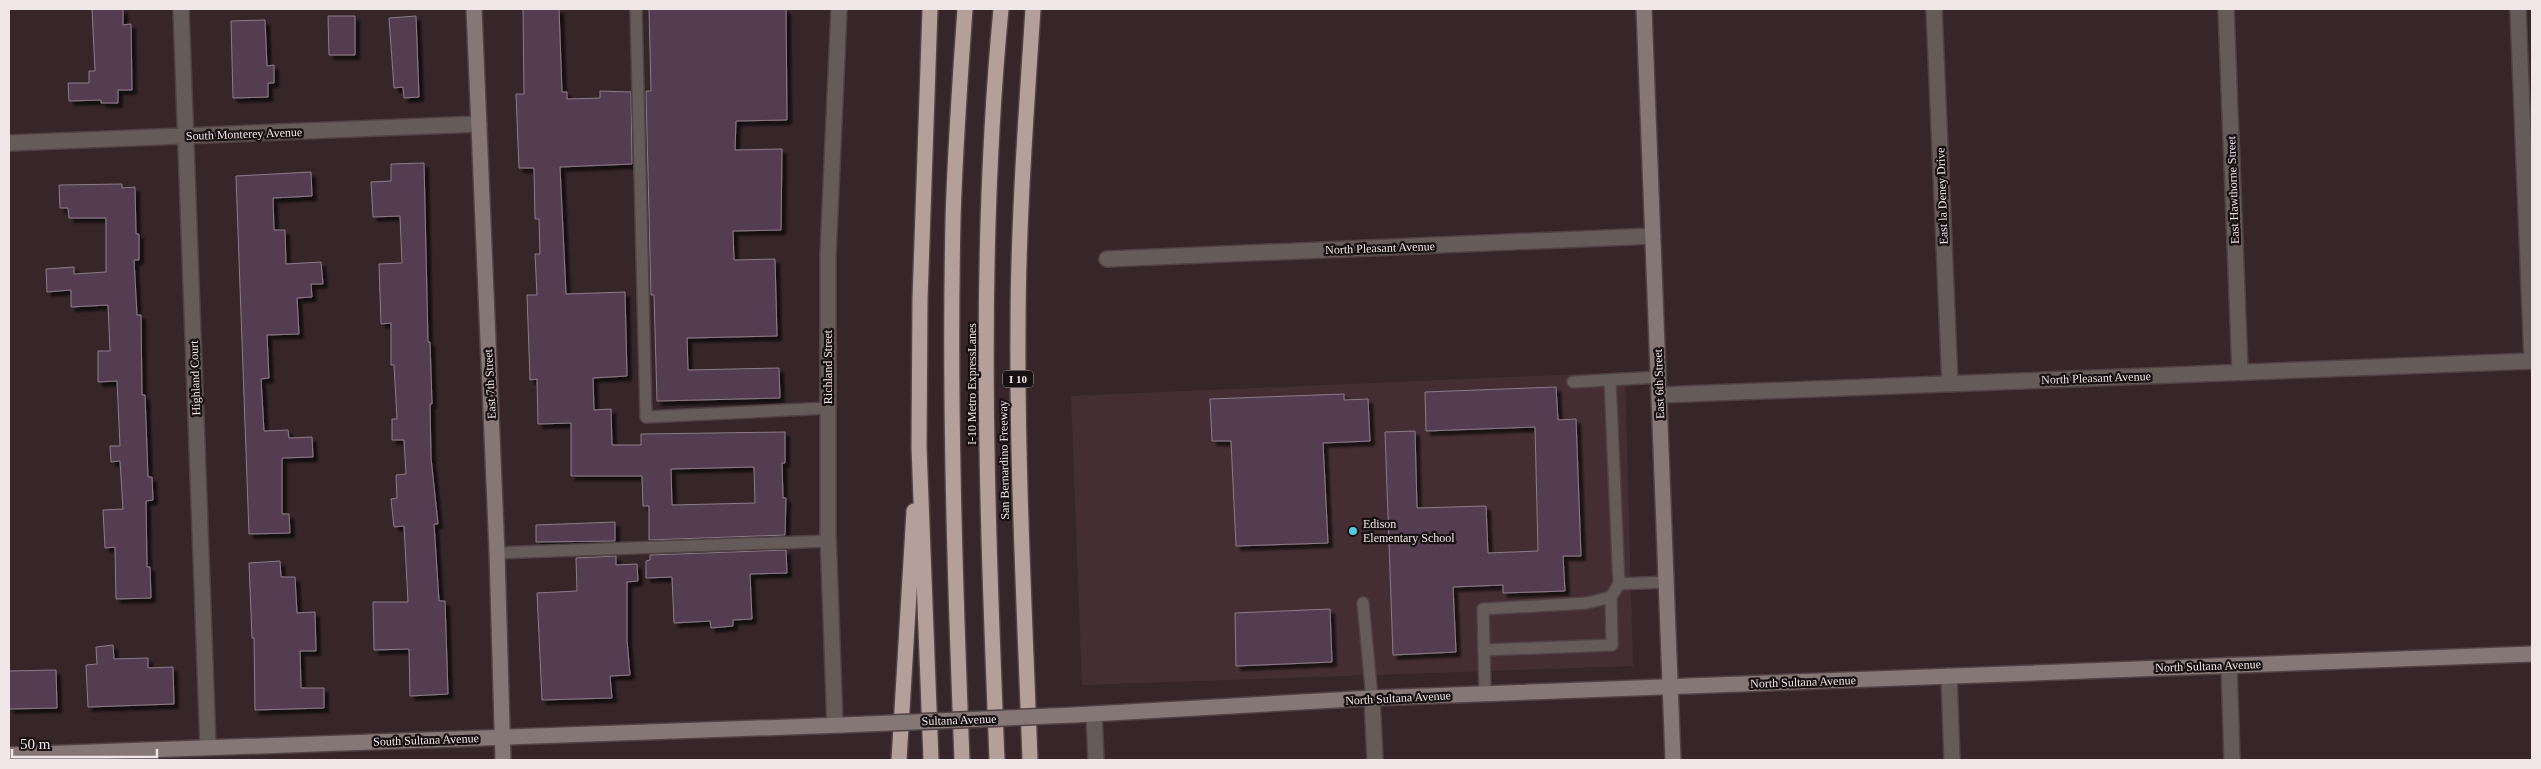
<svg xmlns="http://www.w3.org/2000/svg" width="2541" height="769" viewBox="0 0 2541 769" font-family="Georgia,serif">
  <style>
    .built { fill: #442e33 }
    .building { fill: #553c51; stroke: #8b7c88; fill-rule: evenodd; filter: url(#shadow) }
    .lines { fill: none; stroke-linecap: round; stroke-linejoin: round }
    .lane-casing { stroke: #504144; stroke-width: 14 }
    .street-casing { stroke: #504144; stroke-width: 18 }
    .secondary-casing { stroke: #504144; stroke-width: 18 }
    .highway-casing { stroke: #504144; stroke-width: 18 }
    .lane { stroke: #655c5a; stroke-width: 11 }
    .street { stroke: #655c5a; stroke-width: 15 }
    .secondary { stroke: #857775; stroke-width: 15 }
    .highway { stroke: #b49f9b; stroke-width: 15 }
    .secondary-bridge-casing { stroke: #504144; stroke-width: 18; stroke-linecap: butt }
    .secondary-bridge { stroke: #857775; stroke-width: 15 }
    .poi-dot { fill: #57c9e2; stroke: #181113; stroke-width: 2 }
    .labels { text-anchor: middle; dominant-baseline: central; stroke-width: 4.5; stroke-linejoin: round; paint-order: stroke }
    .shield { fill: #181113; stroke: #afa5a7; stroke-width: 1 }
    .shield-label { font-size: 11px; font-weight: bold; fill: #f0e5e7 }
    .street-label { font-size: 12px; fill: #f0e5e7; stroke: #181113 }
    .poi-label { font-size: 12px; fill: #f0e5e7; stroke: #181113; text-anchor: start }
  </style>
  <defs>
    <filter id="shadow"><feDropShadow dx="4.5" dy="4.5" stdDeviation="1" flood-color="#0009"/></filter>
  </defs>
  <rect width="100%" height="100%" fill="#36262a"/>
  <path class="built" d="M1625,372L1633,666L1082,685L1071,396Z"/>
  <g class="building">
    <path d="M92,9H123V25L131,24L132,90H118V103H101V100L69,101L68,83H89V71H95Z"/>
    <path d="M523,9H559L562,92H567V99L600,98V91L631,92L632,164L560,167L566,294L625,292L627,376L593,378L594,410L611,409L612,445H641V434L785,432V463H782L783,498H786L785,535L649,540V506H643L642,476H571V423L538,424L537,379L530,380L527,295H537L535,254H540L539,219H535L534,168H519L516,94H524ZM754,467L755,503L672,505L671,469Z"/>
    <path d="M649,9H786L787,120L736,121L735,150L782,149L781,230L733,231L734,260L775,259L777,336L687,338L688,370L779,368L780,398L657,401L654,295H651L646,91H651Z"/>
    <path d="M328,16H355V55H329Z"/>
    <path d="M416,16L419,97L404,98L403,87L394,88L389,18Z"/>
    <path d="M265,20L267,66L274,65V83H268V97L233,98L231,21Z"/>
    <path d="M424,163L428,342H430L432,404H430L431,458L438,524H434L439,601H445L448,694L410,696L409,649L374,650L373,602H408L404,526L394,527L391,499L397,498L396,475L406,474L404,440H392V419H397L394,365H391V323L381,324L379,264L402,263L400,216L373,217L371,182L391,181V164Z"/>
    <path d="M311,172L312,196L273,198L274,230H285L286,264L321,262L323,284H311L312,297L297,298L299,334L267,335L269,378L261,379L264,431L288,430L289,438L312,437L313,457L282,458V514H289L290,533L249,534L236,176Z"/>
    <path d="M122,184V188L135,187L136,234H139V260H134L137,315H141L142,395H145L148,477H152L153,500L146,501L147,567H150L151,598L116,599L115,547L105,548L103,510L123,509L120,461L111,462L110,446H120L117,381L98,382V351H110L108,305L71,307V290L47,292L46,269L74,267V274L106,272V218H69L68,208H60L59,185Z"/>
    <path d="M1556,387L1558,420L1576,419L1581,556H1563L1565,591L1503,593V585L1453,587L1456,652L1393,655L1385,432L1415,431L1417,508L1486,506L1488,553L1538,551L1535,427L1426,431L1425,392Z"/>
    <path d="M1344,394V400L1368,399L1370,441L1323,443L1328,543L1236,546L1231,441H1212L1210,399Z"/>
    <path d="M615,522V541L536,542V525Z"/>
    <path d="M786,550L787,573L750,574L752,619L733,620V626L711,628L710,621L674,623L672,577L646,578V561L650,560V555Z"/>
    <path d="M616,556V565L637,564L638,581L627,582V640L630,675L610,676L612,698L542,700L537,593L577,591L576,558Z"/>
    <path d="M280,561L281,577H295L297,613L315,612L316,651H300L301,688H324V708L255,710L254,638H252L249,563Z"/>
    <path d="M1330,609L1332,662L1236,666L1235,613Z"/>
    <path d="M113,645L114,659L148,658V668L173,667L174,704L88,707L86,665L97,664L96,647Z"/>
    <path d="M56,670L57,708L9,709V671Z"/>
  </g>
  <g class="lines">
    <g class="lane-casing">
      <g id="lane">
        <path d="M636,9L646,417L828,408"/>
        <path d="M1610,380L1619,584"/>
        <path d="M1573,382L1659,377"/>
        <path d="M497,553L828,541"/>
        <path d="M1363,603L1372,698"/>
        <path d="M1484,650L1483,609L1587,603L1611,597"/>
        <path d="M1485,694L1484,650L1612,645L1611,597L1619,584L1666,582"/>
      </g>
    </g>
    <g class="street-casing">
      <g id="street">
        <path d="M181,9L208,747"/>
        <path d="M1934,9L1950,384"/>
        <path d="M2226,9L2240,372"/>
        <path d="M2518,9L2532,361"/>
        <path d="M9,143L479,124"/>
        <path d="M1107,259L1653,236"/>
        <path d="M1660,395L2532,361"/>
        <path d="M2229,665L2232,760"/>
        <path d="M1949,676L1952,760"/>
        <path d="M1372,698L1375,760"/>
        <path d="M1094,714L1096,760"/>
        <path d="M835,725L828,534V255L839,9"/>
      </g>
    </g>
    <g class="secondary-casing">
      <g id="secondary">
        <path d="M474,9L497,553L503,760"/>
        <path d="M1644,9L1673,760"/>
        <path d="M1074,715L1372,698L2532,654"/>
        <path d="M9,755L843,725"/>
      </g>
    </g>
    <g class="highway-casing">
      <g id="highway">
        <path d="M930,9L920,299L919,447L931,760"/>
        <path d="M899,760L914,511"/>
        <path d="M962,760C955,580 949,400 953,220C955,150 960,79 965,9"/>
        <path d="M997,760C987,510 977,259 1001,9"/>
        <path d="M1030,760C1025,617 1017,473 1018,330C1018,223 1026,116 1033,9"/>
      </g>
    </g>
    <use href="#lane" class="lane"/>
    <use href="#street" class="street"/>
    <use href="#secondary" class="secondary"/>
    <use href="#highway" class="highway"/>
    <g class="secondary-bridge-casing">
      <path id="secondary-bridge" d="M843,725L1074,715"/>
    </g>
    <use href="#secondary-bridge" class="secondary-bridge"/>
  </g>
  <circle class="poi-dot" cx="1353" cy="531" r="5"/>
  <g class="labels">
    <rect class="shield" x="1003" y="370.5" width="30" height="17" rx="4"/>
    <g class="shield-label">
      <text x="1018" y="379">I 10</text>
    </g>
    <g class="street-label">
      <text transform="translate(244 134) rotate(-2)">South Monterey Avenue</text>
      <text transform="translate(2233 190) rotate(-92)">East Hawthorne Street</text>
      <text transform="translate(1942 196) rotate(-92)">East la Deney Drive</text>
      <text transform="translate(1380 248) rotate(-2)">North Pleasant Avenue</text>
      <text transform="translate(828 367) rotate(-90)">Richland Street</text>
      <text transform="translate(195 378) rotate(-92)">Highland Court</text>
      <text transform="translate(2096 378) rotate(-2)">North Pleasant Avenue</text>
      <text transform="translate(490 384) rotate(-93)">East 7th Street</text>
      <text transform="translate(972 384) rotate(-90)">I-10 Metro ExpressLanes</text>
      <text transform="translate(1659 384) rotate(-92)">East 6th Street</text>
      <text transform="translate(1004 460) rotate(-91)">San Bernardino Freeway</text>
      <text transform="translate(2208 666) rotate(-2)">North Sultana Avenue</text>
      <text transform="translate(1803 682) rotate(-2)">North Sultana Avenue</text>
      <text transform="translate(1398 698) rotate(-3)">North Sultana Avenue</text>
      <text transform="translate(959 720) rotate(-2)">Sultana Avenue</text>
      <text transform="translate(426 740) rotate(-2)">South Sultana Avenue</text>
    </g>
    <g class="poi-label">
      <text x="1363" y="524">Edison<tspan x="1363" dy="14">Elementary School</tspan></text>
    </g>
  </g>
  <rect width="2541" height="769" fill="none" stroke="#f0e5e7" stroke-width="20"/>
  <path d="M12 749v8h145v-8" fill="none" stroke="#f0e5e7" stroke-width="2.5"/>
  <text x="20" y="749" font-size="15" fill="#f0e5e7" stroke="#181113" stroke-width="4" paint-order="stroke">50 m</text>
</svg>
